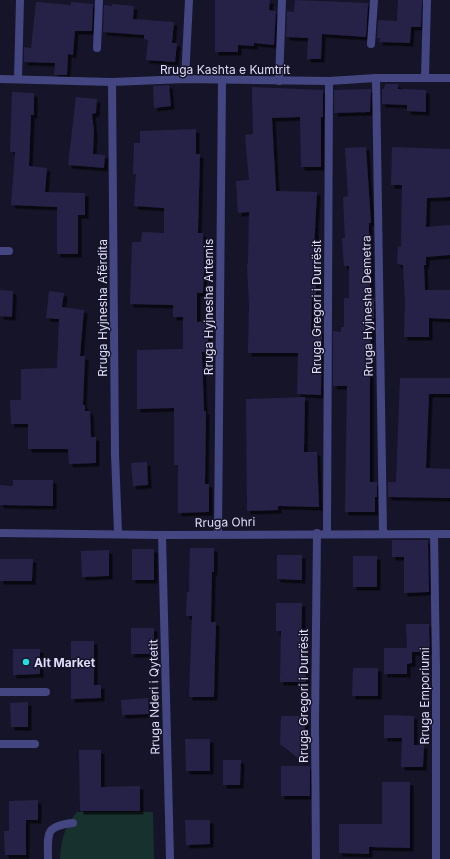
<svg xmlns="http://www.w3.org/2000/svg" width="450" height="859" viewBox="0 0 450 859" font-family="Inter,sans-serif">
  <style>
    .green { fill: #17312e }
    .building { fill: #272246; filter: url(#shadow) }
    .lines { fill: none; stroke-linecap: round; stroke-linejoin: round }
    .service { stroke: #444681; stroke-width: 8 }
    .minor { stroke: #444681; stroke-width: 8 }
    .poi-dot { fill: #21dde4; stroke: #161428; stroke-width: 1.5 }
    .labels { text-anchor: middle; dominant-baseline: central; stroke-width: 3; stroke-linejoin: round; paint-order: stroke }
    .street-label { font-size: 12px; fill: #dfdefb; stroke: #161428 }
    .poi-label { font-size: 12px; font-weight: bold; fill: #dfdefb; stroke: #161428; text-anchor: start }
  </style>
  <defs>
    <filter id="shadow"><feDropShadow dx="3.5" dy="3.5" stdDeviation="0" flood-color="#0009"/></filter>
  </defs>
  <rect width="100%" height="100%" fill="#161428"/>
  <path class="green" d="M77,812H153L154,859H60C61,840 64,827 77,812Z"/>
  <g class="building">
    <path d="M215,0H270L269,10L276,11L274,45L254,43V46L238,45V52H215Z"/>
    <path d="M295,0L368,3L366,37L322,34L321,59H307L308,38L286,37L287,11L294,12Z"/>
    <path d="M398,0H422L421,27H411L410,43L379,42L380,38H377L378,20L397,21Z"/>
    <path d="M36,2L71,5V2L93,4L92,31H75L73,55L68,54L67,75H54L55,63L24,62V47L31,48Z"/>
    <path d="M112,4L134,6L133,19L174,22L172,43H177L175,62L146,60L148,40L144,39V35L103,32L104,5L112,6Z"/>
    <path d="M385,84H398V89L426,90V112L407,111V105L382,104V89H384Z"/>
    <path d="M169,85L171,106L154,108L153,86Z"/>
    <path d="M252,87L323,90V117H321V167H301L300,117L272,118L276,191L317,192L313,267H316V297H312L311,331H322L321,395L297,394L298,353H248L249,305L247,264H248L249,212L238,213L236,181L249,180L245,135L253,134Z"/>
    <path d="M371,89L370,112L334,113V90Z"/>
    <path d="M12,92L34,93V115H31L29,166L47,168L45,192L85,193V215H78V254H57V207L11,205L15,152H10Z"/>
    <path d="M76,97L97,99L96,113L92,114L94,132L93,154L105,155L104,168L68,165Z"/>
    <path d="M196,129V154H200L198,233H203L204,270L203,293H197V322L208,321V352H202L204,411H206L205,484H209V512L178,513V465H174V408L137,409V350L183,349V317H173V305L130,304L132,242H141L142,232L164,233V208L134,206L136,174H133L134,143H140V131Z"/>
    <path d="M366,147L371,223H369L370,298H374V319H371L370,358V482H377V497H375V512H345L347,386H333V331L341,332V327H344V298H349V266H344L342,238H345L343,197L348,196L345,148Z"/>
    <path d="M392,147L450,149V197L427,198L426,227L450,225V255L426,257V265H424L425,290H450V319L429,318V337H404L405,301L403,265L397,264L398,246L401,247L402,185H391Z"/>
    <path d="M0,290L13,291L12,317L0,316Z"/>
    <path d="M49,291L64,293L62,307L84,310L80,356H85L83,405H85V411H90L91,437H96V463L69,464L68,449H28V424H11L10,400H21V369L57,368L59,319L46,318Z"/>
    <path d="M400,378H450V394H429L426,468L450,469V498L388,497V482H396Z"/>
    <path d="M305,397L304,452H317L319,507L278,506V510L247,511L246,399Z"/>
    <path d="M147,462L148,485L133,486L131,463Z"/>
    <path d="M13,480H53V506L0,505V485L13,486Z"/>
    <path d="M392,540H428L429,592L404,593V557H392Z"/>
    <path d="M190,548H214V572H212L211,622H216L214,697H189L192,616H186L187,592H189Z"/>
    <rect x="132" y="549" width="22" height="31"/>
    <path d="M109,550V576L82,577L81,551Z"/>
    <path d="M277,555H302V580L277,579Z"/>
    <rect x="353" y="556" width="24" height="31"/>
    <path d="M0,559H33L32,581H0Z"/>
    <path d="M276,603H302L301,654H306V682H280L281,631H276Z"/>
    <path d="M406,624H429L430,652H412V663L407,664V674H384V648H407Z"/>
    <rect x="131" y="628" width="23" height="26"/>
    <path d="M71,641H94V685H101V698L71,699Z"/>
    <path d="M13,649H40V674L13,675Z"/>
    <path d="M353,668H378V696H352Z"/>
    <path d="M148,698L149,714L122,715L121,700Z"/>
    <path d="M28,702V727H11L10,703Z"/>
    <path d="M384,715L414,716V745H424L423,767H401L402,738H384Z"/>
    <path d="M281,716H306L301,761L280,744Z"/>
    <path d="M185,739H210V771H186Z"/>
    <path d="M79,750H101V787L140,786V811H80Z"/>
    <path d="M223,760H241L240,785H223Z"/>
    <rect x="281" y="766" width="29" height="30"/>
    <path d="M382,782H410V848L369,847V854L339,853V824H382Z"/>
    <path d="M38,800V820H26V855H5L4,831H9V801Z"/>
    <path d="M185,820H210V844L186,845Z"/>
  </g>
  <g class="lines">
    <path class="service" d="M0,744H35"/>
    <g class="minor">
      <path d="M371,44L374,0"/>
      <path d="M97,48L99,0"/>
      <path d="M376,78L383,533"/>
      <path d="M425,78L427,0"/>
      <path d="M0,79L112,82L185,79L329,81L376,78H450"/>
      <path d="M18,79L20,0"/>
      <path d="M185,79L189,0"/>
      <path d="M279,81L282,0"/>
      <path d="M112,82L115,454L118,533"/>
      <path d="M0,251H9"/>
      <path d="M0,533L162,535L450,534"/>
      <path d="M218,533L222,81"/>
      <path d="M327,533L329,81"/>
      <path d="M434,534L436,668V859"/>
      <path d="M162,535L170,859"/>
      <path d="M0,692H46"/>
      <path d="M48,859C48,834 44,826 73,823"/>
      <path d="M316,859L315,724L317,533"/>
    </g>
  </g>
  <circle class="poi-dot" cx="26" cy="662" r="4"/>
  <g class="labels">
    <g class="street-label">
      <text x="225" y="69">Rruga Kashta e Kumtrit</text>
      <text transform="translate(367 306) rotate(-91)">Rruga Hyjnesha Demetra</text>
      <text transform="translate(208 307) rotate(-90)">Rruga Hyjnesha Artemis</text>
      <text transform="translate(316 307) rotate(-90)">Rruga Gregori i Durrësit</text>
      <text transform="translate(102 308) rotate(-90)">Rruga Hyjnesha Afërdita</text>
      <text transform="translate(225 522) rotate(-1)">Rruga Ohri</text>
      <text transform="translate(303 696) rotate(-90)">Rruga Gregori i Durrësit</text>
      <text transform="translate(424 696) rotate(-90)">Rruga Emporiumi</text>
      <text transform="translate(154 697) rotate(-91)">Rruga Nderi i Qytetit</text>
    </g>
    <g class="poi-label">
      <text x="34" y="662">Alt Market</text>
    </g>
  </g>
</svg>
